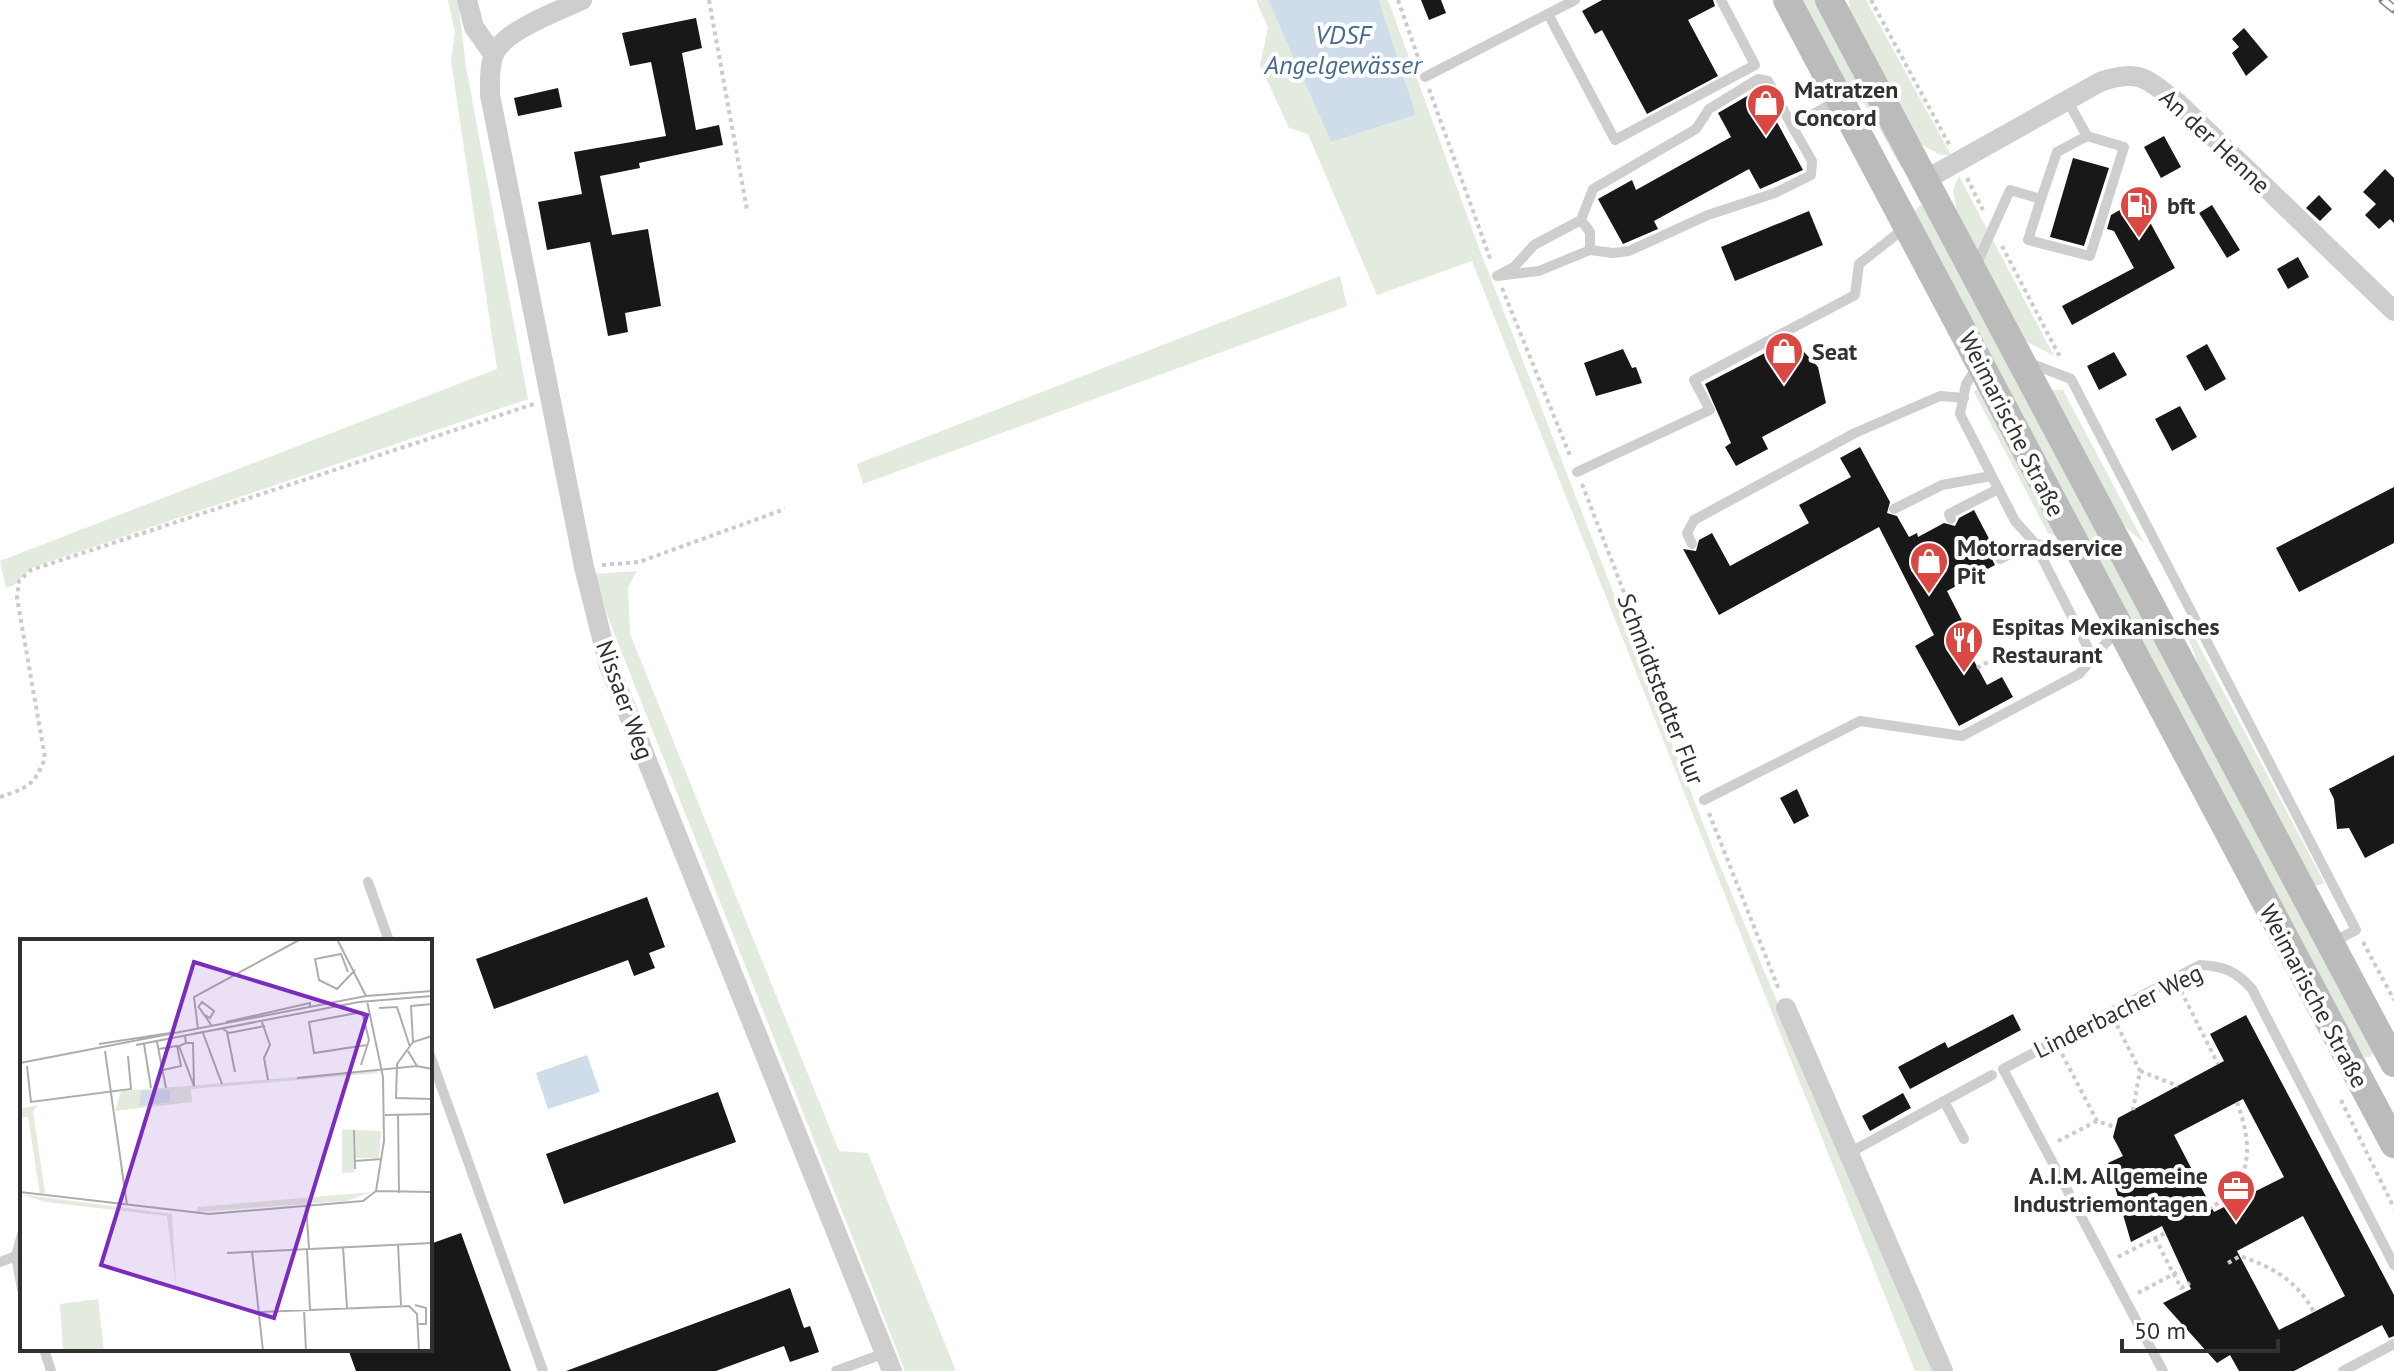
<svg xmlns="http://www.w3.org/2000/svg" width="2394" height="1371" viewBox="0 0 2394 1371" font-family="'PT Sans',sans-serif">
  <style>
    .green { fill: #e3eade }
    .water { fill: #cfddeb }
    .building { fill: #181818; fill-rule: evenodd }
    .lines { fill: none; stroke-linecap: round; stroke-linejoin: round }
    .path { stroke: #cbcbcb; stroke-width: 4; stroke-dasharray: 4 4; stroke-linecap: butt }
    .lane { stroke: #cecece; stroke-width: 10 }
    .street { stroke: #cecece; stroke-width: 20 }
    .secondary { stroke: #bbb; stroke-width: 28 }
    .rail-casing { stroke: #868686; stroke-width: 9 }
    .rail { stroke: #fff; stroke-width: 6; stroke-dasharray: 18; stroke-linecap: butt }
    .labels { text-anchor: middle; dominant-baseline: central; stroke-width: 8; stroke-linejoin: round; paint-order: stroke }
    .poi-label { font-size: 24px; font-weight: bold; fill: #313131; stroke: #fff; text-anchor: start }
    .street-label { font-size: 24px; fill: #313131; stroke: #fff }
    .water-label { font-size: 26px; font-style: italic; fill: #446a8f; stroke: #fff }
    .inset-road { fill: none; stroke: #adadad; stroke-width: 2 }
    .view { fill: #7b2cbf; fill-opacity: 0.15; stroke: #7b2cbf; stroke-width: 4 }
    .inset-edge { fill: none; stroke: #313131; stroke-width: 4 }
  </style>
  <rect width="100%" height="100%" fill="#fff"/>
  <g class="green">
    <path d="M448,0H458L466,67L528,399L31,568L14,585L6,588L0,561L497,369L451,61L455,32Z"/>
    <path d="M1256,0H1268L1331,142L1416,115L1379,0H1388L1479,248L1713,849L1932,1371H1915L1472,261L1377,295L1308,134L1289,128L1260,65L1268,28Z"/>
    <path d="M1801,0H1816L1904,166L1901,167L1869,110L1847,86Z"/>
    <path d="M1849,0H1866L1951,155H1941L1922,145L1849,13Z"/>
    <path d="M1959,176L2054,356L2020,338L1958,217L1953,190Z"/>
    <path d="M1920,205L1924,206L2374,1051L2370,1057H2365L2358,1047L1914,213Z"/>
    <path d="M1340,276L1347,306L863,484L857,464Z"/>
    <path d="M1981,383L2062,539L2048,533L1974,392Z"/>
    <path d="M2050,390H2063L2144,543L2118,521Z"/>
    <path d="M637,571L628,587L630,634L839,1151L868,1153L956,1371H905L609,620L594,574Z"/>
    <path d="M2193,634L2325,884L2311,886L2207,688L2188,637Z"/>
  </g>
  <g class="water">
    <path d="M1268,0H1379L1416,115L1331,142Z"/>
    <path d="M587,1055L600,1092L548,1109L536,1073Z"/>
  </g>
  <g class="building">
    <path d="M1421,0H1441L1446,13L1429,20Z"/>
    <path d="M1602,0H1713L1715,6L1688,20L1718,76L1647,114L1602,30L1595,34L1582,11Z"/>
    <path d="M696,18L702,48L682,53L696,130L719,125L723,145L639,163L640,168L600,176L612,235L648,229L661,306L625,313L628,332L608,336L590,242L547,250L538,202L582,194L574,152L666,136L651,62L630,66L622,33Z"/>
    <path d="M2244,28L2268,57L2246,76L2232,53L2239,47L2232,39Z"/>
    <path d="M558,88L562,107L518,116L514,98Z"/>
    <path d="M1759,89L1803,170L1760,189L1749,169L1654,221L1658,229L1623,244L1598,199L1632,180L1636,190L1731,137L1718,113Z"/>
    <path d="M2164,136L2181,167L2161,178L2144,147Z"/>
    <path d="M2073,158L2109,168L2084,246L2050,237Z"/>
    <path d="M2385,169L2394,178V223L2390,219L2379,229L2365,215L2376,204L2363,192Z"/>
    <path d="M2319,195L2332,209L2320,221L2306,208Z"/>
    <path d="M2132,203L2135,206L2140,204L2175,268L2072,325L2062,306L2134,268L2114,231L2107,229L2111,215Z"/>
    <path d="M2212,205L2240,250L2227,258L2199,213Z"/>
    <path d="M1809,211L1823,245L1735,281L1721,247Z"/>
    <path d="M2298,257L2309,277L2288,289L2277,269Z"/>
    <path d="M1792,339L1818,367L1826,403L1762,437L1768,449L1736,466L1725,447L1731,443L1705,384Z"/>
    <path d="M2207,344L2226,379L2205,391L2186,356Z"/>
    <path d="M1623,349L1632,368L1636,367L1642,383L1596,396L1584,363Z"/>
    <path d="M2114,352L2127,375L2099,390L2087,366Z"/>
    <path d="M2180,406L2197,437L2172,451L2155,419Z"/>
    <path d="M1860,447L1890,502L1887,513L1897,516L1909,537L1917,533L1918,537L1944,523L1955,526L1959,518L1974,510L1996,552L1992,559L1995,565L1947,591L1973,642L1966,646L1987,685L2002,677L2013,697L1959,726L1915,646L1934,635L1879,527L1719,615L1683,549L1696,551L1699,540L1712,533L1730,566L1809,523L1799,505L1851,477L1840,458Z"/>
    <path d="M2394,487V543L2299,592L2276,548Z"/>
    <path d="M2394,755V843L2365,858L2349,828L2337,829L2334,799L2329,789Z"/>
    <path d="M1797,789L1809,816L1794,824L1780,798Z"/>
    <path d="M647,897L665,947L649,953L655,968L634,976L628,960L494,1009L476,959Z"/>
    <path d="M2013,1014L2021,1030L1910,1089L1898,1067L1945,1042L1948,1048Z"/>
    <path d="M2246,1015L2394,1295V1336L2389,1338L2382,1325L2294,1371H2239L2230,1355L2217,1363L2163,1303L2191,1289L2162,1226L2131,1242L2108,1163L2123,1156L2113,1137L2118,1118L2224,1061L2210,1034ZM2243,1099L2284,1177L2214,1212L2174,1135ZM2303,1216L2345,1296L2279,1330L2237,1251Z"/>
    <path d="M718,1092L736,1142L564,1204L546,1154Z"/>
    <path d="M1903,1093L1911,1108L1870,1131L1862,1116Z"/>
    <path d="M461,1233L511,1371H356L348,1349H430V1244Z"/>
    <path d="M790,1288L804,1328L810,1326L819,1352L790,1362L784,1346L716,1371H566Z"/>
  </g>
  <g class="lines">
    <g class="path">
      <path d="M709,0L747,210"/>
      <path d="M1398,0L1421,66"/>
      <path d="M1871,0L1950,146"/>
      <path d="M1429,89L1491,261"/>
      <path d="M1967,178L1983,210"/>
      <path d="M2002,246L2061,359"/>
      <path d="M1502,288L1571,458"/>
      <path d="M1582,484L1699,786"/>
      <path d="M602,565L639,562L785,509"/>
      <path d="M1977,668L2005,653"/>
      <path d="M0,797C27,788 35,785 45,758L17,598L19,581L31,570L534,404"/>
      <path d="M1709,813L1779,990"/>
      <path d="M2363,942L2394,1000"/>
      <path d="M2181,991L2218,1064"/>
      <path d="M2117,1025L2140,1071L2133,1110"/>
      <path d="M2062,1054L2097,1121"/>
      <path d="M2140,1071L2178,1086"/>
      <path d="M2341,1100L2394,1208"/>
      <path d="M2058,1141L2097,1121L2115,1127"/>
      <path d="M2201,1213C2252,1188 2255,1152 2237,1102"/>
      <path d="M2155,1238L2181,1288L2190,1283"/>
      <path d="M2118,1257L2165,1233"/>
      <path d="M2228,1263L2240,1256C2273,1267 2297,1281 2314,1312"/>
      <path d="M2138,1293L2181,1270"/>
    </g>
    <g class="lane">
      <path d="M1548,14L1615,140L1755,65L1721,0"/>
      <path d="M1425,77L1575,0"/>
      <path d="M1792,126L1812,161L1811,175L1775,193L1708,215L1629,251L1613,253L1590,250L1539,271L1497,276L1514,267L1534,245L1581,220L1593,189L1696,129L1709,109L1758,79L1768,81L1792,126L1838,100"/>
      <path d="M2041,199L2028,240L2090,256L2124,147L2087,136"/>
      <path d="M1581,220L1590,232V250"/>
      <path d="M1975,268L2010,190L2041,199L2057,152L2087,136L2067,100"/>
      <path d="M2027,362L2071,379L2356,930L2331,943"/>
      <path d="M1977,367L1966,384L1960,414L2015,521L2034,542L2093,658"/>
      <path d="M1577,472L1710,410L1694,380L1855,295L1859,264L1906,227"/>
      <path d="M1894,509L1942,485L1991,476"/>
      <path d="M1951,519L1949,514L1998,489"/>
      <path d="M1692,544L1687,533L1694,520L1855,433L1940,396L1964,398"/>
      <path d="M2000,559C2032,543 2039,538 2073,555"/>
      <path d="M1704,800L1860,721L1962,736L2079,674L2118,629"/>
      <path d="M368,882L389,941"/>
      <path d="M430,1055L543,1371"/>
      <path d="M1944,1101L1964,1139"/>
      <path d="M1849,1153L1992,1075"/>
      <path d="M22,1234L16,1256L22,1289"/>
      <path d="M0,1262L16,1256"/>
      <path d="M44,1349L51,1371"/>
      <path d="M836,1371L885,1353"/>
      <path d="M2163,1371L2003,1069L2200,965C2224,966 2236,971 2252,989L2394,1265"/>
      <path d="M2343,1371L2394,1344"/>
    </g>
    <g class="street">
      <path d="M467,0L474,27L493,54"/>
      <path d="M582,0C559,11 501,31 493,57C489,69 490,82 490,95L584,567L609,666L892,1371"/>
      <path d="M1925,180L2100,82C2139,68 2147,79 2178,103L2394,311"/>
      <path d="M1786,1008L1943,1371"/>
    </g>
    <g class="secondary">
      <path d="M1787,0L2394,1144"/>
      <path d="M1829,0L2394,1063"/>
    </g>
    <g class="rail-casing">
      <path id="rail" d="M2383,0L2394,9"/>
    </g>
    <use href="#rail" class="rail"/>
  </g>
  <defs>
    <g id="shop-pin" transform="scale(2)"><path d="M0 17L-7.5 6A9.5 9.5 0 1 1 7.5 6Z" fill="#d94843" stroke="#fff"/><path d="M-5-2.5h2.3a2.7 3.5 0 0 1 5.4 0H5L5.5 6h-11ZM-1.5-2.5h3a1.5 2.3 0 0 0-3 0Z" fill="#fff"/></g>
    <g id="fuel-pin" transform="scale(2)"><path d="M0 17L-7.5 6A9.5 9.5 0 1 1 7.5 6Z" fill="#d94843" stroke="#fff"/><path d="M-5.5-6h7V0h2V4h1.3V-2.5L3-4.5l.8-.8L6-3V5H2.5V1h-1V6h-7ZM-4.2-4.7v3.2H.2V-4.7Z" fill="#fff"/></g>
    <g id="restaurant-pin" transform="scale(2)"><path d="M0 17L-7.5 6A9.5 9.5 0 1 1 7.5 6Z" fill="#d94843" stroke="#fff"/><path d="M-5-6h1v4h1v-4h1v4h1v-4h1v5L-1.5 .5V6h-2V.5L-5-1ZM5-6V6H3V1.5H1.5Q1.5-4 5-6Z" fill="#fff"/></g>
    <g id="office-pin" transform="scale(2)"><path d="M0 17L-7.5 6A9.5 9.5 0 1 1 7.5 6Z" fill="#d94843" stroke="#fff"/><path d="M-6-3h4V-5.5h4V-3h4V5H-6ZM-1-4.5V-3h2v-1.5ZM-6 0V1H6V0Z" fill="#fff"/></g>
  </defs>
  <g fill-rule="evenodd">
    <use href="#shop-pin" x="1766" y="103"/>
    <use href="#fuel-pin" x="2139" y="205"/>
    <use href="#shop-pin" x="1784" y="351"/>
    <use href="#shop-pin" x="1929" y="561"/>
    <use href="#restaurant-pin" x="1964" y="640"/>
    <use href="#office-pin" x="2236" y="1189"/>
  </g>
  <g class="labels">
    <g class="poi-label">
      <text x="1794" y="89">Matratzen<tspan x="1794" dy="28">Concord</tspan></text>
      <text x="2167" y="205">bft</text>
      <text x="1812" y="351">Seat</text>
      <text x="1957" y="547">Motorradservice<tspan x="1957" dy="28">Pit</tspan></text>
      <text x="1992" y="626">Espitas Mexikanisches<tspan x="1992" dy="28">Restaurant</tspan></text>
      <text x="2208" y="1175" text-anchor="end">A.I.M. Allgemeine<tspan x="2208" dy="28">Industriemontagen</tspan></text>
    </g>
    <g class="street-label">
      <text transform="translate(2215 141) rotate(43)">An der Henne</text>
      <text transform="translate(2012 424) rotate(63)">Weimarische Straße</text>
      <text transform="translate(1661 689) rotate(69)">Schmidtstedter Flur</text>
      <text transform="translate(625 700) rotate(70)">Nissaer Weg</text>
      <text transform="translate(2314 996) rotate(62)">Weimarische Straße</text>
      <text transform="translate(2118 1011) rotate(-26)">Linderbacher Weg</text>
    </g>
    <g class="water-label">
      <text x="1343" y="34">VDSF<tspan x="1343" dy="30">Angelgewässer</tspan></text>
    </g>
  </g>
  <g transform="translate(20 939)">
    <rect width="412" height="412" fill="#fff"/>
    <path d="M357,132L359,134L171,150L172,163L95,172L101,152ZM18,166L13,172L25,254L20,255L8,178H0V170ZM322,190L333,191L334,233L322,234ZM335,191L361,192L359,219H336ZM352,253L326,262L176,273L178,268ZM0,255L152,275L156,348L147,277L26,263ZM78,360L84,412H43L40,365Z" fill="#e3eade"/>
    <path d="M150,151V163L119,167L121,152Z" fill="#cfddeb"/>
    <path class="inset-road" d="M317,0L346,57M328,33L321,15L295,20L299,41L317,50L335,31M347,62L363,138L364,202L356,252M178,67L192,87M179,67L182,63L194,72L190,79L185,76M359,69L377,68L390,108M206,83L290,64V68M242,83L250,106L244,119L248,141M178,90L174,58L281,0M203,90L209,94L245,87M207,93L215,133M183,94L202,145M165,97L166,104L159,107L174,147L173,104H166M412,97L393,103L377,125L376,159L412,160M137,103L146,149M393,103L391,67L412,65M79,105L150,94M124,105L131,149M116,106L339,63L412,57M139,110L157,107L161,127L143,131M85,112L107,266M388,112L397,127L412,130M0,124L346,57L412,52M341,126L349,101L342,73L289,83L294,114L347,106M7,127L11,163L111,150L108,117M277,139L397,127M378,175L379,254M365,176L412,175M334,191L335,230M335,222L361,220M356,252L412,253M0,253L189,275L343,262L356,252M286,266L289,309M378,305L381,366M323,308L327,369M287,310L290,371M232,312L243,412M207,314L412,304M395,366L406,369V385H398M284,371L286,412M240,373L389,367L397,375L399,412"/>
    <path class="view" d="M174,23L347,76L254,379L81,326Z"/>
    <rect width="412" height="412" class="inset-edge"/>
  </g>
  <path d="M2122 1339v12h156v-12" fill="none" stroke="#313131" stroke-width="4"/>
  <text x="2134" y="1339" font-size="24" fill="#313131" stroke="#ffffff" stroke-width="6" paint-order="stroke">50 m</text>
</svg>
